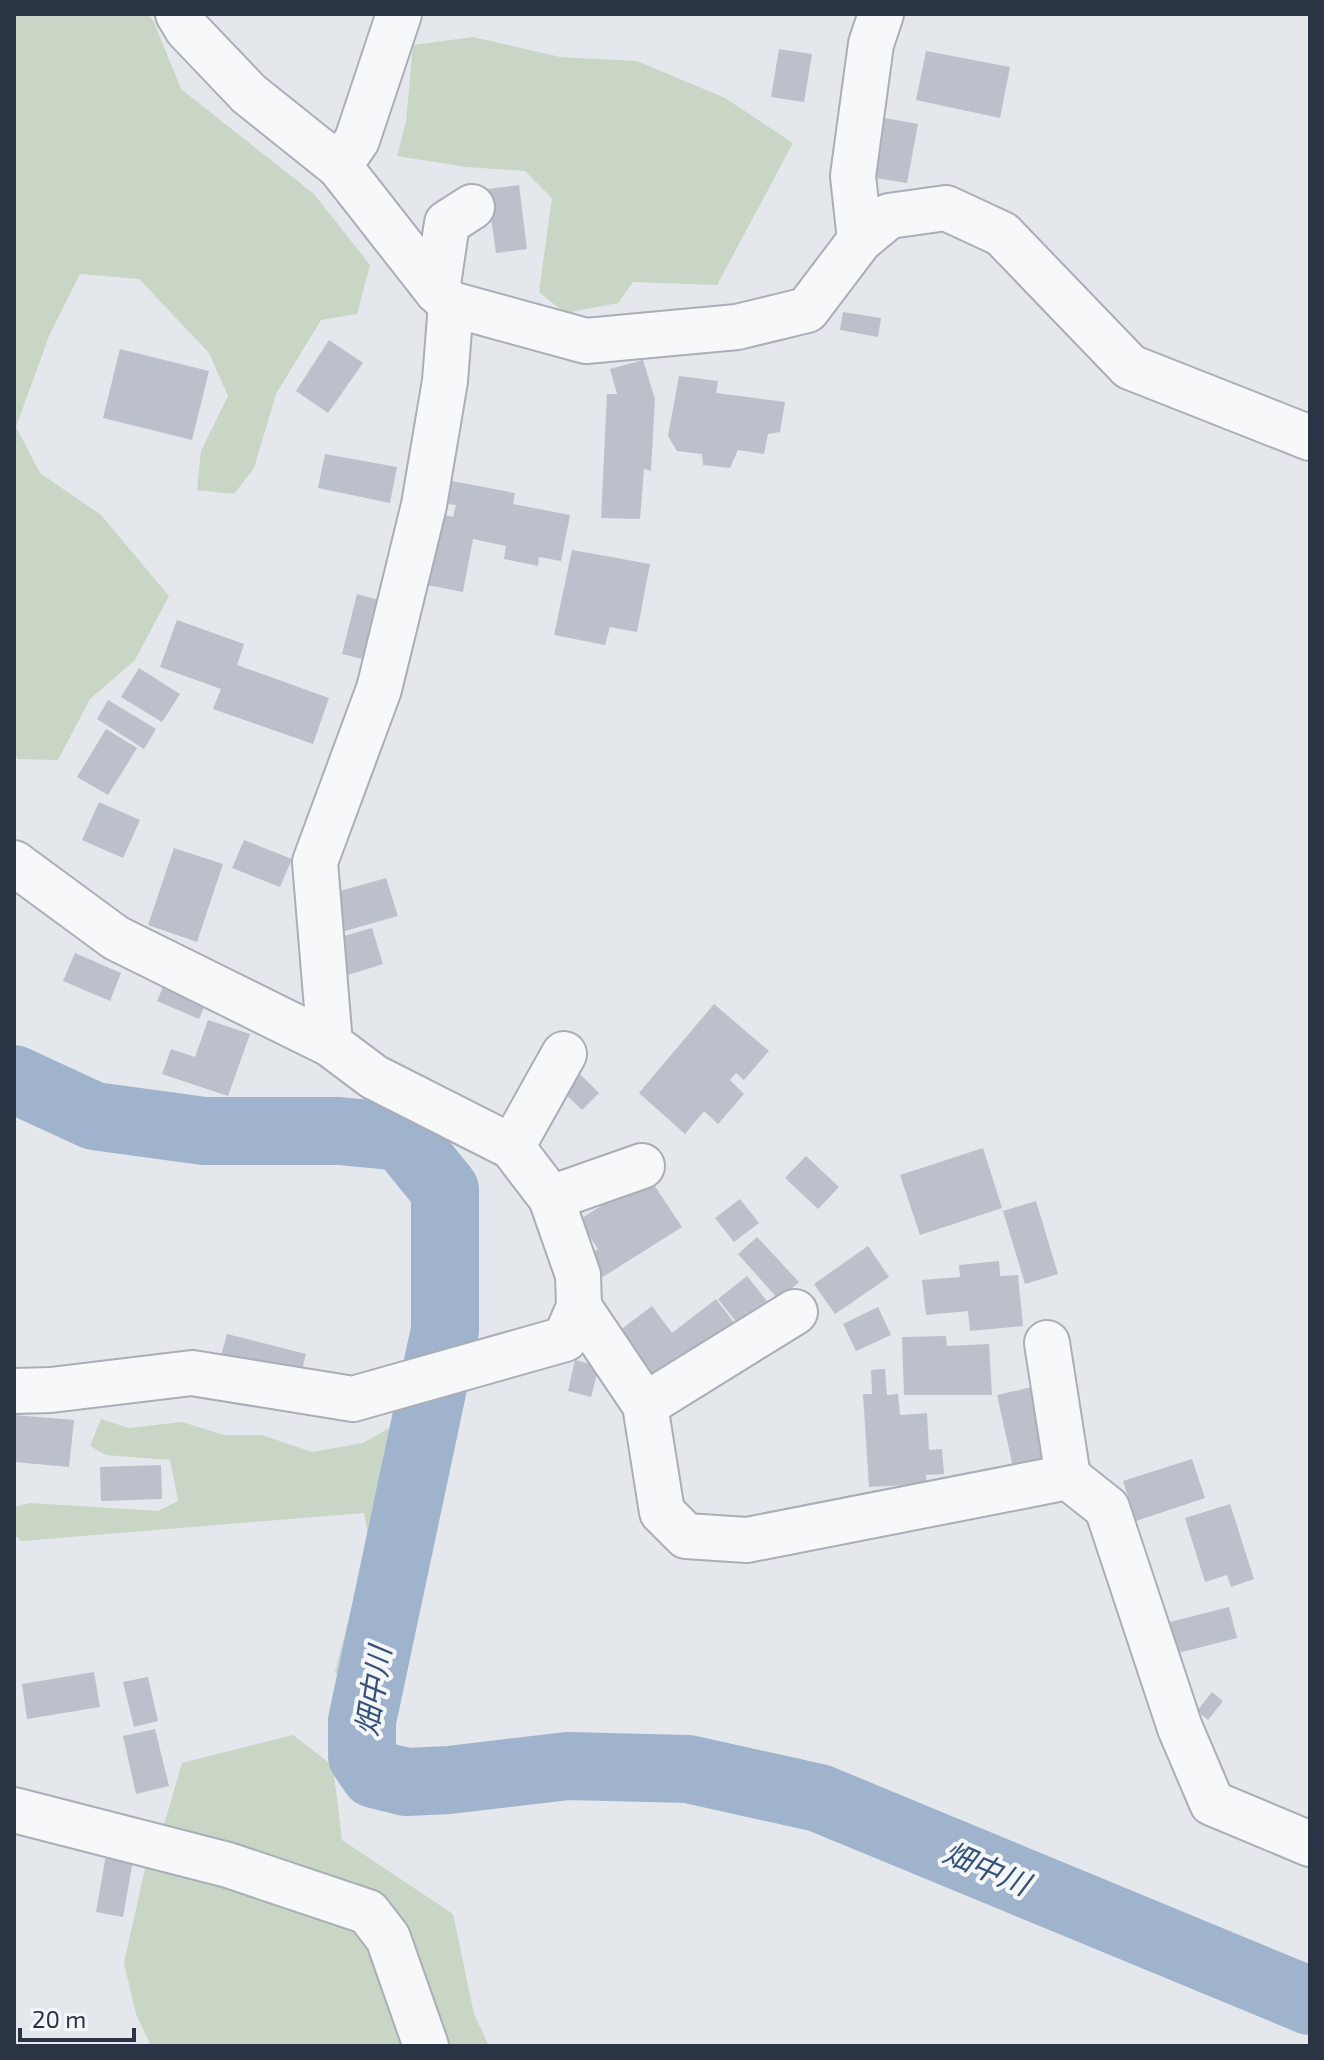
<svg xmlns="http://www.w3.org/2000/svg" width="1324" height="2060" viewBox="0 0 1324 2060" font-family="'Exo 2','Noto Sans JP',sans-serif">
  <style>
    .green { fill: #c9d6c5 }
    .lines { fill: none; stroke-linecap: round; stroke-linejoin: round }
    .river { stroke: #9fb4cc; stroke-width: 68 }
    .building { fill: #bbc0ca }
    .minor-casing { stroke: #a9aeb7; stroke-width: 48 }
    .minor { stroke: #f7f8fa; stroke-width: 44 }
    .labels { text-anchor: middle; dominant-baseline: central; stroke-width: 8; stroke-linejoin: round; paint-order: stroke }
    .water-label { font-size: 30px; font-style: italic; fill: #34527a; stroke: #f4f6f9 }
  </style>
  <rect width="100%" height="100%" fill="#e4e7ec"/>
  <g class="green">
    <path d="M14,14H148L154,22L181,89L314,194L370,265L357,314L321,320L276,394L254,468L234,494L197,490L201,451L228,396L209,353L139,279L80,274L49,336L16,427L40,473L101,515L169,596L135,660L90,699L58,760L18,759L14,752Z"/>
    <path d="M473,37L560,57L637,61L725,98L793,143L717,285L633,282L618,303L565,313L539,292L552,198L525,171L466,167L397,156L406,122L413,45Z"/>
    <path d="M414,1414L359,1703L335,1672L369,1542L364,1513L21,1541L14,1534V1507L30,1503L158,1511L178,1501L170,1460L106,1455L90,1446L101,1419L129,1428L182,1422L224,1435H262L312,1452L363,1443Z"/>
    <path d="M293,1735L333,1766L342,1840L453,1914L474,2014L489,2046H151L136,2014L124,1963L146,1864L166,1818L182,1763Z"/>
  </g>
  <g class="lines">
    <path class="river" d="M14,1079L94,1116L204,1131H339L402,1137L445,1190V1330L362,1721V1756L374,1774L406,1782L449,1780L568,1766L688,1769L819,1798L1310,2001"/>
  </g>
  <g class="building">
    <path d="M779,49L812,54L804,102L771,97Z"/>
    <path d="M926,51L1010,67L1000,118L916,100Z"/>
    <path d="M879,117L918,124L907,183L868,177Z"/>
    <path d="M519,185L527,249L496,253L487,189Z"/>
    <path d="M843,312L881,318L878,337L840,330Z"/>
    <path d="M329,340L363,363L328,413L296,391Z"/>
    <path d="M120,349L209,371L192,440L103,418Z"/>
    <path d="M643,360L655,399L651,471L644,469L640,519L601,518L607,394H617L610,369Z"/>
    <path d="M679,376L718,381L716,393L785,402L780,432L768,434L764,454L738,450L730,468L703,465L702,454L677,451L668,436Z"/>
    <path d="M325,454L397,467L390,503L318,488Z"/>
    <path d="M452,481L515,493L513,504L570,515L561,561L539,557L538,566L504,559L506,546L473,539L463,592L427,585L441,514L453,517L456,505L447,504Z"/>
    <path d="M572,550L650,564L637,632L610,627L605,645L554,635Z"/>
    <path d="M357,594L386,602L371,661L342,654Z"/>
    <path d="M177,620L244,644L237,665L329,698L313,744L213,709L221,689L160,667Z"/>
    <path d="M139,668L180,694L162,722L121,697Z"/>
    <path d="M108,700L156,729L144,749L97,719Z"/>
    <path d="M106,729L137,748L108,795L77,777Z"/>
    <path d="M99,802L140,820L123,858L82,840Z"/>
    <path d="M244,840L292,859L280,887L232,868Z"/>
    <path d="M174,848L223,864L197,942L148,925Z"/>
    <path d="M386,878L398,916L338,933L326,895Z"/>
    <path d="M372,928L383,964L348,975L337,938Z"/>
    <path d="M75,953L121,973L110,1001L63,981Z"/>
    <path d="M168,975L210,993L199,1019L157,1001Z"/>
    <path d="M714,1004L769,1051L744,1080L736,1073L730,1080L744,1094L718,1124L704,1111L685,1134L639,1093Z"/>
    <path d="M208,1020L250,1034L228,1096L162,1074L171,1049L195,1057Z"/>
    <path d="M576,1070L599,1093L582,1110L558,1087Z"/>
    <path d="M983,1148L1002,1208L920,1235L900,1175Z"/>
    <path d="M806,1156L839,1187L818,1209L785,1178Z"/>
    <path d="M648,1176L682,1227L598,1280L584,1258L598,1249L579,1220Z"/>
    <path d="M740,1199L759,1223L734,1242L715,1218Z"/>
    <path d="M1036,1201L1058,1274L1025,1284L1003,1211Z"/>
    <path d="M757,1237L799,1282L779,1300L738,1254Z"/>
    <path d="M868,1246L889,1277L835,1314L814,1284Z"/>
    <path d="M999,1261L1000,1276L1018,1275L1023,1326L970,1331L968,1311L926,1315L922,1280L960,1277L959,1265Z"/>
    <path d="M747,1276L767,1301L738,1324L718,1299Z"/>
    <path d="M716,1299L736,1325L659,1383L619,1331L652,1306L672,1333Z"/>
    <path d="M878,1307L891,1335L856,1351L843,1324Z"/>
    <path d="M227,1334L306,1354L298,1386L218,1366Z"/>
    <path d="M946,1336L947,1346L989,1344L992,1395H904L902,1337Z"/>
    <path d="M575,1360L599,1366L591,1397L568,1391Z"/>
    <path d="M885,1369L887,1395L898,1394L900,1415L927,1413L929,1450L942,1449L944,1474L926,1475L927,1484L869,1487L863,1394H872L871,1370Z"/>
    <path d="M1032,1387L1048,1459L1013,1467L997,1395Z"/>
    <path d="M14,1415L74,1420L69,1467L14,1462Z"/>
    <path d="M1192,1459L1205,1498L1136,1521L1123,1481Z"/>
    <path d="M161,1465L162,1499L101,1501L100,1467Z"/>
    <path d="M1230,1504L1254,1579L1231,1587L1227,1575L1205,1582L1185,1518Z"/>
    <path d="M1229,1607L1237,1638L1178,1653L1170,1622Z"/>
    <path d="M94,1672L100,1707L27,1719L22,1684Z"/>
    <path d="M148,1677L158,1721L134,1727L123,1682Z"/>
    <path d="M1212,1692L1223,1701L1208,1720L1197,1711Z"/>
    <path d="M155,1729L169,1786L136,1794L123,1736Z"/>
    <path d="M106,1855L133,1860L123,1917L96,1912Z"/>
  </g>
  <g class="lines">
    <g class="minor-casing">
      <g id="minor">
        <path d="M178,14L187,29L249,94L339,166L437,291L451,304L586,341L737,327L807,310L860,240L889,216L946,208L1002,234L1130,367L1310,438"/>
        <path d="M339,166L357,140L399,14"/>
        <path d="M860,240L853,176L871,44L881,14"/>
        <path d="M437,291L447,223L472,207"/>
        <path d="M14,863L116,938L330,1044L374,1077L512,1147L551,1198L578,1275L579,1307L565,1339L353,1399L192,1373L51,1390L14,1391"/>
        <path d="M330,1044L315,862L379,689L424,505L445,381L451,304"/>
        <path d="M512,1147L564,1054"/>
        <path d="M551,1198L642,1166"/>
        <path d="M579,1307L645,1405L662,1512L686,1536L747,1540L1068,1477L1107,1508L1180,1728L1212,1803L1310,1844"/>
        <path d="M1047,1343L1068,1477"/>
        <path d="M645,1405L795,1312"/>
        <path d="M14,1810L228,1865L368,1912L388,1938L426,2046"/>
      </g>
    </g>
    <use href="#minor" class="minor"/>
  </g>
  <g class="labels">
    <g class="water-label">
      <text transform="translate(372 1691) rotate(-81)">畑中川</text>
      <text transform="translate(987 1867) rotate(23)">畑中川</text>
    </g>
  </g>
  <rect width="1324" height="2060" fill="none" stroke="#2b3445" stroke-width="32"/>
  <path d="M20 2028v12h114v-12" fill="none" stroke="#2b3445" stroke-width="4"/>
  <text x="32" y="2028" font-size="24" fill="#2b3445" stroke="#f4f6f9" stroke-width="6" paint-order="stroke">20 m</text>
</svg>
